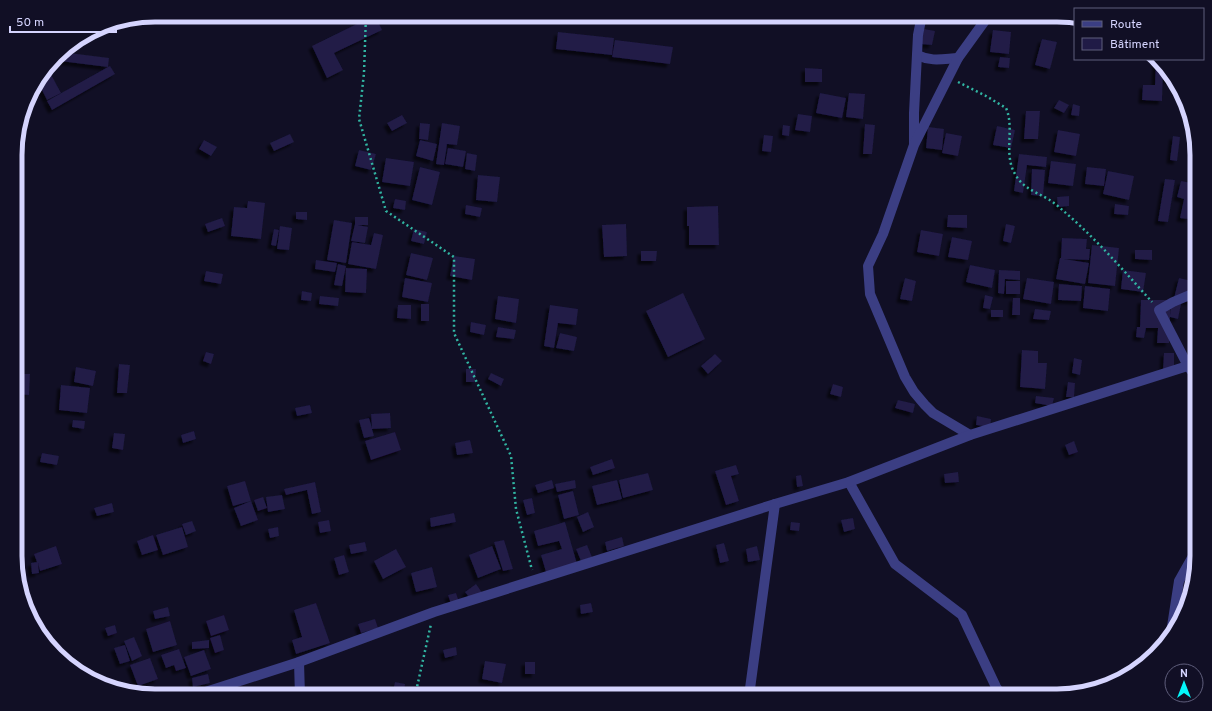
<svg xmlns="http://www.w3.org/2000/svg" width="1212" height="711" viewBox="0 0 1212 711" font-family="Overpass,sans-serif">
  <style>
    .building { fill: #201b46; filter: url(#shadow) }
    .lines { fill: none; stroke-linecap: round; stroke-linejoin: round }
    .path { stroke: #31b5a2; stroke-width: 2.5; stroke-dasharray: 2 3; stroke-linecap: butt }
    .street { stroke: #3b3e83; stroke-width: 10 }
    .rim { fill: none; stroke: #d5d4fe; stroke-width: 5 }
  </style>
  <defs>
    <filter id="shadow"><feDropShadow dx="-3.5" dy="3.5" stdDeviation="1" flood-color="#0009"/></filter>
  </defs>
  <rect width="100%" height="100%" fill="#110f25"/>
  <g class="building">
    <path d="M375,15L382,30L334,53L343,70L327,78L312,46Z"/>
    <path d="M924,29L935,31L932,45L921,44Z"/>
    <path d="M993,30L1011,32L1009,54L990,52Z"/>
    <path d="M558,32L614,38L612,55L556,49Z"/>
    <path d="M1042,39L1057,42L1050,69L1035,65Z"/>
    <path d="M615,40L673,47L670,64L612,57Z"/>
    <path d="M61,52L109,58L108,67L110,66L115,74L52,110L47,101L108,67L60,61Z"/>
    <path d="M1000,57L1010,58L1009,68L998,67Z"/>
    <path d="M1156,61L1163,68L1162,101L1142,100L1143,85H1155Z"/>
    <path d="M805,68L822,69V82H805Z"/>
    <path d="M48,69L61,93L47,100L38,82Z"/>
    <path d="M1167,71L1173,78L1175,81L1165,79Z"/>
    <path d="M820,93L846,98L842,118L816,113Z"/>
    <path d="M849,93L865,94L863,119L846,117Z"/>
    <path d="M1059,100L1069,105L1064,113L1054,108Z"/>
    <path d="M1073,104L1080,106L1079,116L1071,115Z"/>
    <path d="M1026,111H1040L1038,139H1024Z"/>
    <path d="M798,114L812,116L810,132L795,130Z"/>
    <path d="M402,115L407,123L392,131L387,123Z"/>
    <path d="M420,123L430,124L428,140L419,139Z"/>
    <path d="M442,123L460,126L457,145L447,144L444,165L436,164Z"/>
    <path d="M865,124L875,125L872,154H863Z"/>
    <path d="M783,125L790,126L789,136L782,135Z"/>
    <path d="M997,126L1015,130L1011,148L993,145Z"/>
    <path d="M928,127L944,129L942,150L926,148Z"/>
    <path d="M1058,130L1080,134L1076,156L1054,152Z"/>
    <path d="M946,133L962,136L958,156L942,153Z"/>
    <path d="M290,134L294,142L274,151L270,143Z"/>
    <path d="M764,135L773,136L771,152L762,151Z"/>
    <path d="M1173,136L1180,137L1177,161L1170,160Z"/>
    <path d="M204,140L217,147L211,156L199,149Z"/>
    <path d="M420,140L437,144L433,161L416,156Z"/>
    <path d="M448,148L466,151L463,167L445,164Z"/>
    <path d="M359,150L376,154L371,170L355,166Z"/>
    <path d="M467,153L477,155L475,171L465,169Z"/>
    <path d="M1019,154L1047,157L1046,167L1027,165L1023,193L1014,191Z"/>
    <path d="M386,158L414,162L410,186L382,182Z"/>
    <path d="M1051,161L1076,164L1073,186L1048,183Z"/>
    <path d="M420,167L440,172L432,205L412,200Z"/>
    <path d="M1087,167L1106,169L1104,186L1085,184Z"/>
    <path d="M1032,169L1045,170L1043,196L1031,195Z"/>
    <path d="M1108,171L1134,176L1129,200L1103,194Z"/>
    <path d="M478,175L500,177L497,202L476,200Z"/>
    <path d="M1165,179L1175,180L1168,222L1158,221Z"/>
    <path d="M1181,181L1197,184V201L1193,200L1188,219L1180,218L1184,199L1177,197Z"/>
    <path d="M1069,196V206L1058,207L1057,197Z"/>
    <path d="M395,199L406,201L405,210L393,208Z"/>
    <path d="M248,201L265,203L261,239L231,236L234,207L247,208Z"/>
    <path d="M1115,204L1129,206L1128,215L1114,214Z"/>
    <path d="M466,205L482,208L480,217L465,214Z"/>
    <path d="M718,206L719,245H689V226H687V207Z"/>
    <path d="M296,212H307V220L296,219Z"/>
    <path d="M948,215H967V228L947,227Z"/>
    <path d="M355,217H368V225H358L368,227L365,243L351,241L355,224Z"/>
    <path d="M222,218L225,226L208,232L205,224Z"/>
    <path d="M334,220L352,223L346,263L327,260Z"/>
    <path d="M626,224L627,256L604,257L602,225Z"/>
    <path d="M1006,224L1015,226L1011,243L1003,241Z"/>
    <path d="M280,226L292,228L289,250L277,249Z"/>
    <path d="M274,229L279,230L276,246L271,245Z"/>
    <path d="M414,229L427,232L424,244L411,241Z"/>
    <path d="M921,230L943,234L939,256L917,252Z"/>
    <path d="M374,233L383,235L376,269L348,264L352,242L371,245Z"/>
    <path d="M952,237L972,241L968,260L948,257Z"/>
    <path d="M1062,238L1087,239L1086,249H1090L1089,260L1064,259L1089,263L1085,284L1056,279L1060,258H1061Z"/>
    <path d="M1092,245L1119,248L1115,286L1088,283Z"/>
    <path d="M1135,250H1152V260L1135,259Z"/>
    <path d="M641,251H657L656,261H641Z"/>
    <path d="M411,253L433,258L427,280L406,275Z"/>
    <path d="M454,256L475,259L472,280L450,276Z"/>
    <path d="M316,260L337,263L335,272L315,269Z"/>
    <path d="M338,264L346,266L342,286L334,285Z"/>
    <path d="M970,265L995,270L992,288L966,282Z"/>
    <path d="M346,268L367,269L366,293L345,292Z"/>
    <path d="M999,270L1020,271V280L1005,279L1004,294L998,293Z"/>
    <path d="M1123,270L1146,273L1143,292L1121,289Z"/>
    <path d="M206,271L223,274L221,284L204,281Z"/>
    <path d="M405,278L432,283L428,302L402,297Z"/>
    <path d="M905,278L916,281L912,301L900,299Z"/>
    <path d="M1027,278L1054,282L1051,304L1023,299Z"/>
    <path d="M1179,278L1196,282L1190,302L1174,298Z"/>
    <rect x="1006" y="281" width="14" height="13"/>
    <path d="M1059,284L1082,286L1081,301L1058,300Z"/>
    <path d="M1085,286L1110,289L1108,311L1083,308Z"/>
    <path d="M302,291L312,293L311,301L301,300Z"/>
    <path d="M683,293L705,339L668,357L646,311Z"/>
    <path d="M985,295L993,297L990,309L983,308Z"/>
    <path d="M320,296L339,298L338,306L319,304Z"/>
    <path d="M498,296L519,299L516,323L495,319Z"/>
    <path d="M1013,298H1020V315H1012Z"/>
    <path d="M1141,300H1171L1170,315L1172,302L1181,304L1178,319L1170,317L1169,343H1157L1158,328H1146L1144,338L1136,337L1137,327H1140Z"/>
    <rect x="421" y="304" width="8" height="17"/>
    <path d="M398,305H411V319L397,318Z"/>
    <path d="M550,305L578,309L576,325L558,323L554,348L544,346Z"/>
    <path d="M1035,309L1051,311L1049,320L1033,319Z"/>
    <rect x="991" y="310" width="12" height="7"/>
    <path d="M471,322L486,325L484,335L470,332Z"/>
    <path d="M498,327L516,330L514,339L496,337Z"/>
    <path d="M560,333L577,337L574,351L556,348Z"/>
    <path d="M1022,350L1038,351V363H1047L1045,389L1020,387Z"/>
    <path d="M206,352L214,354L211,364L203,361Z"/>
    <path d="M1164,353H1174V370H1163Z"/>
    <path d="M715,354L722,361L708,374L701,366Z"/>
    <path d="M1074,358L1082,360L1080,375L1072,373Z"/>
    <path d="M119,364L130,365L127,393H117Z"/>
    <path d="M76,367L96,371L93,386L74,382Z"/>
    <path d="M466,369H476L475,382H466Z"/>
    <path d="M491,373L504,379L501,386L488,379Z"/>
    <path d="M16,374H30L29,395L16,394Z"/>
    <path d="M1068,382L1075,383L1074,397H1066Z"/>
    <path d="M833,384L843,387L841,397L830,394Z"/>
    <path d="M61,385L90,388L87,413L59,410Z"/>
    <path d="M1036,396L1054,398L1052,406L1035,403Z"/>
    <path d="M898,400L915,404L913,413L895,408Z"/>
    <path d="M310,405L312,413L297,416L295,408Z"/>
    <path d="M390,413L391,428L372,429L374,436L364,438L359,420L369,418L372,428L371,414Z"/>
    <path d="M977,416L991,419L990,427L976,425Z"/>
    <path d="M73,420L85,421L84,429L72,427Z"/>
    <path d="M1196,425H1197V442L1193,441Z"/>
    <path d="M194,431L196,439L183,443L181,435Z"/>
    <path d="M395,432L401,450L371,460L365,441Z"/>
    <path d="M114,433L125,434L123,450L112,448Z"/>
    <path d="M470,440L473,453L457,455L455,443Z"/>
    <path d="M1074,441L1078,452L1069,455L1065,445Z"/>
    <path d="M42,453L59,456L57,465L40,462Z"/>
    <path d="M612,459L615,468L593,475L590,467Z"/>
    <path d="M736,465L739,474L731,476L739,501L726,505L715,471Z"/>
    <path d="M958,472L959,482L945,483L944,474Z"/>
    <path d="M648,473L653,490L623,498L619,480Z"/>
    <path d="M801,475L803,486L797,487L796,476Z"/>
    <path d="M552,480L554,488L538,493L535,485Z"/>
    <path d="M575,480L576,488L557,492L555,484Z"/>
    <path d="M617,480L622,499L597,505L592,486Z"/>
    <path d="M245,481L251,501L233,506L227,486Z"/>
    <path d="M315,482L321,512L312,514L307,490L286,495L284,489Z"/>
    <path d="M573,491L579,515L564,519L558,495Z"/>
    <path d="M282,495L285,509L268,512L266,497Z"/>
    <path d="M263,497L267,508L258,511L254,500Z"/>
    <path d="M532,498L535,513L527,515L523,500Z"/>
    <path d="M251,501L258,520L241,526L234,508Z"/>
    <path d="M112,503L114,512L97,516L94,508Z"/>
    <path d="M588,512L594,527L583,532L577,517Z"/>
    <path d="M454,513L456,522L431,527L430,518Z"/>
    <path d="M853,518L855,529L844,532L841,520Z"/>
    <path d="M329,520L331,531L320,533L318,522Z"/>
    <path d="M192,521L196,531L186,535L182,524Z"/>
    <path d="M565,522L577,564L546,572L541,555L562,549L559,541L538,546L534,531Z"/>
    <path d="M791,522L800,523L799,531L790,530Z"/>
    <path d="M182,527L188,547L163,555L156,535Z"/>
    <path d="M278,527L279,536L270,538L268,529Z"/>
    <path d="M153,535L158,550L142,555L137,541Z"/>
    <path d="M622,537L624,546L607,551L605,542Z"/>
    <path d="M504,540L513,569L503,571L494,542Z"/>
    <path d="M365,542L367,551L351,554L349,545Z"/>
    <path d="M724,543L729,561L720,563L716,545Z"/>
    <path d="M587,545L592,557L581,561L576,549Z"/>
    <path d="M56,546L62,564L40,571L38,563L39,573L32,574L31,563L37,562L34,554Z"/>
    <path d="M492,546L501,569L478,578L469,555Z"/>
    <path d="M757,546L760,560L748,562L746,549Z"/>
    <path d="M396,549L406,567L383,579L374,561Z"/>
    <path d="M344,555L349,572L339,575L334,558Z"/>
    <path d="M432,567L437,587L416,592L411,573Z"/>
    <path d="M476,584L483,594L472,601L465,592Z"/>
    <path d="M456,593L459,602L451,604L448,595Z"/>
    <path d="M316,603L330,643L296,654L292,640L302,637L294,610Z"/>
    <path d="M591,603L593,612L581,614L580,605Z"/>
    <path d="M168,607L170,616L155,619L153,611Z"/>
    <path d="M224,615L229,630L211,636L206,621Z"/>
    <path d="M375,619L378,628L361,633L358,624Z"/>
    <path d="M170,621L177,645L153,652L146,629Z"/>
    <path d="M115,625L117,633L108,636L105,628Z"/>
    <path d="M220,635L224,650L215,653L210,638Z"/>
    <path d="M134,637L142,656L132,661L124,641Z"/>
    <path d="M209,640V648L192,649V642Z"/>
    <path d="M125,645L130,661L120,664L114,648Z"/>
    <path d="M456,647L457,655L445,658L443,650Z"/>
    <path d="M179,649L186,668L176,671L174,665L166,668L161,655Z"/>
    <path d="M204,650L211,669L191,676L184,657Z"/>
    <path d="M150,658L158,679L138,686L130,665Z"/>
    <path d="M485,661L506,664L502,683L482,679Z"/>
    <rect x="525" y="662" width="10" height="12"/>
    <path d="M208,674L210,683L193,687L192,678Z"/>
    <path d="M395,682L405,684L404,696H392Z"/>
    <path d="M163,688V696H155L147,694L146,691Z"/>
    <path d="M435,688L445,689L444,696H434Z"/>
    <path d="M320,689L328,690L326,696H319Z"/>
    <path d="M330,689L359,693L358,696H329Z"/>
  </g>
  <g class="lines">
    <g class="path">
      <path d="M366,15L364,73L359,119L386,211L454,257V333L511,456L516,509L532,570"/>
      <path d="M958,82L986,96L1006,108C1015,128 1003,154 1015,174C1023,188 1034,191 1048,199C1055,203 1061,209 1067,214C1098,241 1125,272 1152,302"/>
      <path d="M415,696L431,624"/>
    </g>
    <g class="street">
      <path d="M917,55C932,62 942,59 958,58"/>
      <path d="M914,144V113L918,35L922,15"/>
      <path d="M1197,292L1173,302L1159,310L1188,366L1197,378"/>
      <path d="M970,435L933,413L925,405L914,392L905,377L870,294L868,266L883,234L914,145L958,58L989,15"/>
      <path d="M1193,467L1197,479"/>
      <path d="M849,482L895,564L962,615L996,687L1002,696"/>
      <path d="M1171,633L1179,581L1197,549"/>
      <path d="M299,662L300,696"/>
      <path d="M193,696L299,662L434,612L775,504L849,482L970,435L1197,363"/>
      <path d="M749,696L775,504"/>
    </g>
  </g>
  <path d="M0 0H1212V711H0ZM155 22H1057A133 133 0 0 1 1190 155V556A133 133 0 0 1 1057 689H155A133 133 0 0 1 22 556V155A133 133 0 0 1 155 22Z" fill="#110f25" fill-rule="evenodd"/>
  <path class="rim" d="M155 22H1057A133 133 0 0 1 1190 155V556A133 133 0 0 1 1057 689H155A133 133 0 0 1 22 556V155A133 133 0 0 1 155 22Z"/>
  <rect x="1074" y="8" width="130" height="52" fill="#110f25" stroke="#5f5e7c"/>
  <rect x="1082" y="21" width="20" height="6" fill="#3b3e83" stroke="#5f5e7c"/>
  <text x="1110" y="28" font-size="12" fill="#d5d4fe">Route</text>
  <rect x="1082" y="38" width="20" height="12" fill="#201b46" stroke="#5f5e7c"/>
  <text x="1110" y="48" font-size="12" fill="#d5d4fe">Bâtiment</text>
  <g transform="translate(1184 683)"><circle r="19" fill="#110f25" stroke="#5f5e7c"/>
  <path d="M0-3L7 15L0 10L-7 15Z" fill="#04f6fa"/>
  <text y="-6" font-size="11" font-weight="bold" text-anchor="middle" fill="#d5d4fe">N</text>
  </g>
  <path d="M10 26v6h106v-6" fill="none" stroke="#d5d4fe" stroke-width="2"/>
  <text x="16" y="26" font-size="12" fill="#d5d4fe" stroke="#110f25" stroke-width="3" paint-order="stroke">50 m</text>
</svg>
